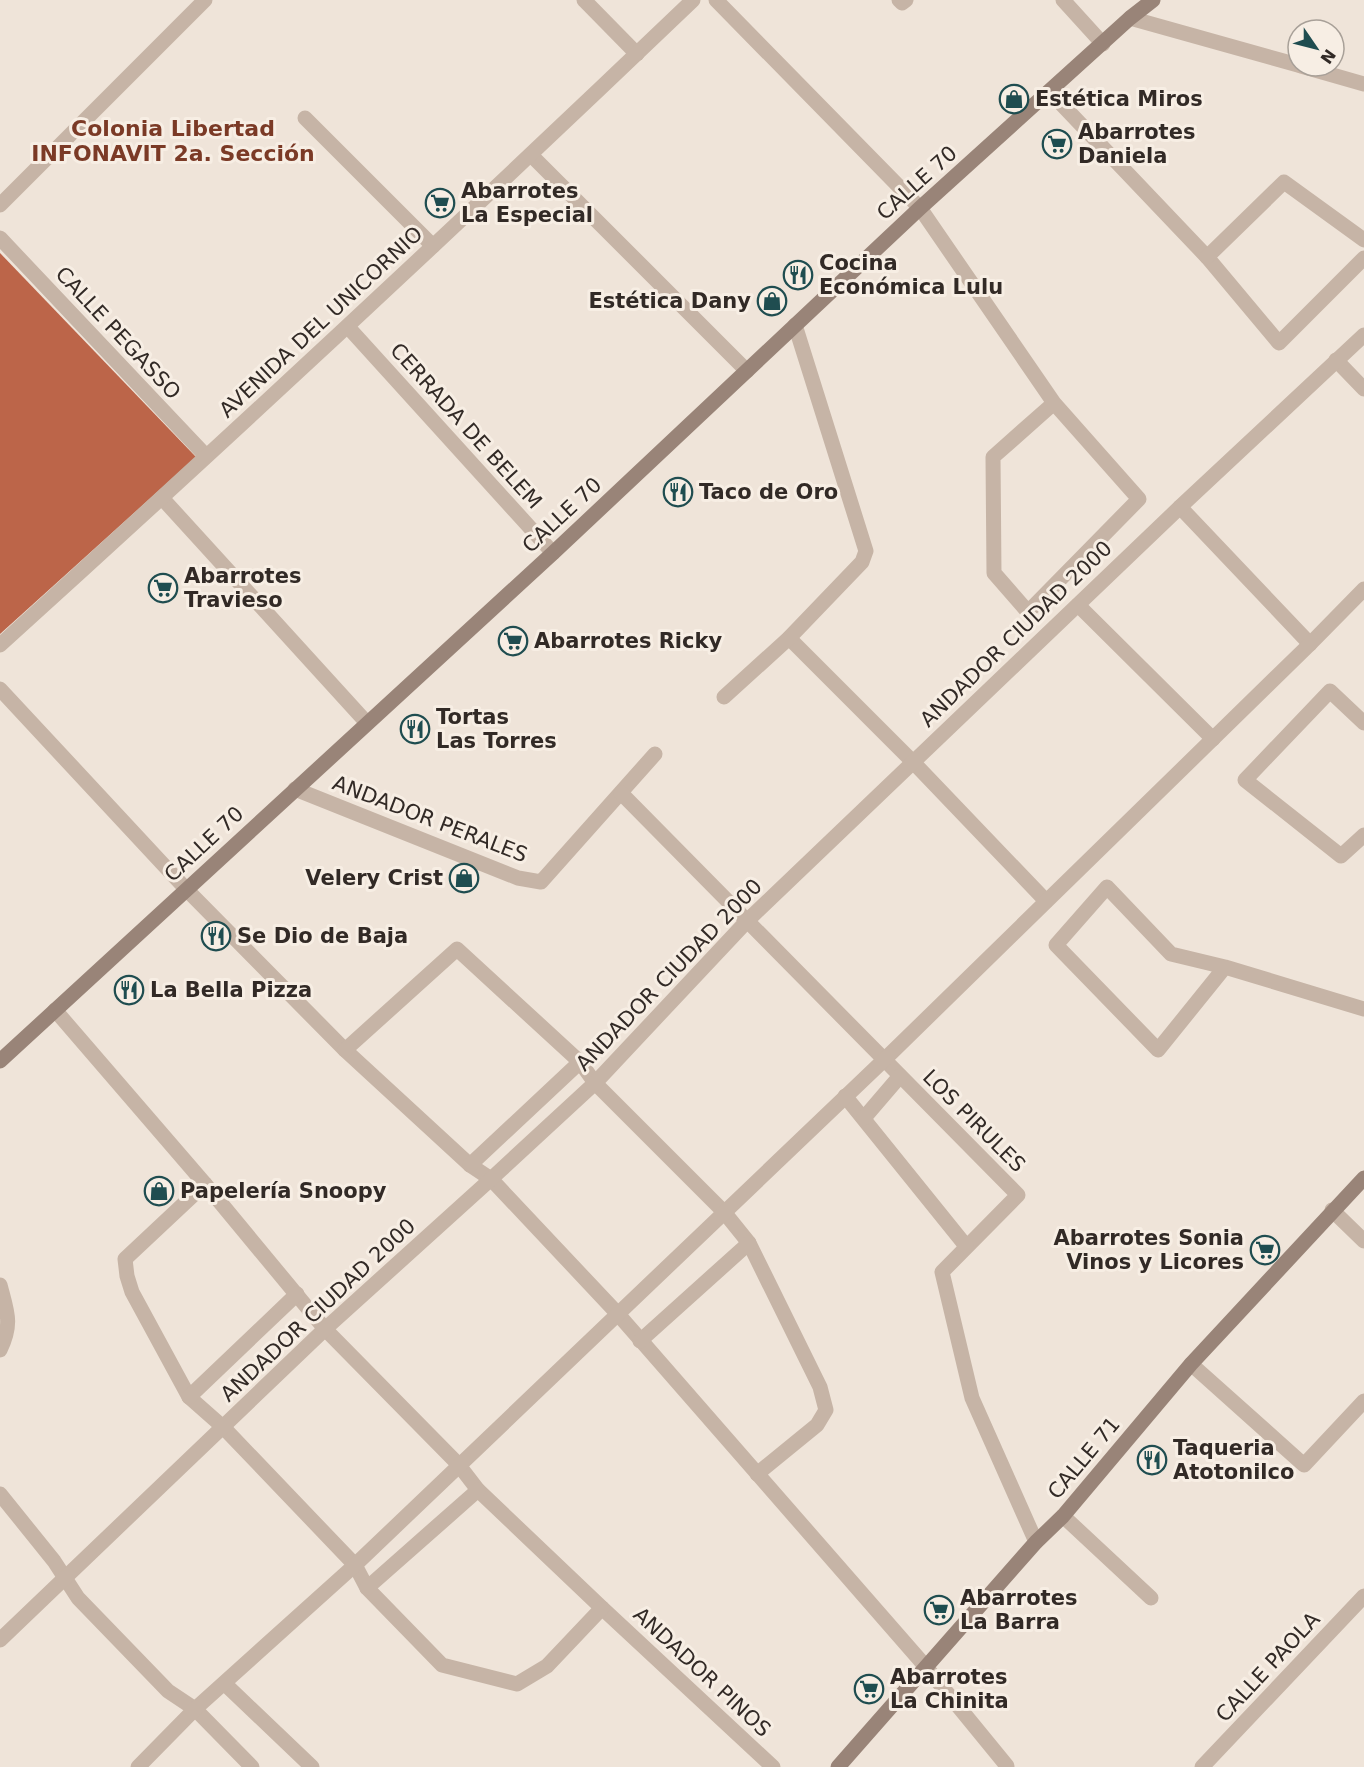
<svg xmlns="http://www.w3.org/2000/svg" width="1364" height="1767" viewBox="0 0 1364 1767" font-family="'DejaVu Sans',sans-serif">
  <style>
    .building { fill: #bc6549 }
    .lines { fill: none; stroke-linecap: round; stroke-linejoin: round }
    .street { stroke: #c6b4a6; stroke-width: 15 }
    .secondary { stroke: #998478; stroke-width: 15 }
    .labels { text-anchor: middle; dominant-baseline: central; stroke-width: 6; stroke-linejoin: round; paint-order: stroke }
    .poi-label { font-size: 21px; font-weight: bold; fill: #322a26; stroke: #f7eee4; text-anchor: start }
    .street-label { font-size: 21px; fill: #322a26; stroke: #f7eee4 }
    .neighbourhood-label { font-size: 22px; font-weight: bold; fill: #7b3a26; stroke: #f7eee4 }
  </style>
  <rect width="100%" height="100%" fill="#efe4d9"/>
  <path class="building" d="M0,253L196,457L0,634Z"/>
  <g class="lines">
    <g class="street">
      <path d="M584,0L637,54"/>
      <path d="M716,0L920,208L1054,403L1139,499L1028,612L994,573L993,457L1054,403"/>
      <path d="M899,0L902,3L906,0"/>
      <path d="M1063,0L1103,44"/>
      <path d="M1130,18L1298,65"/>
      <path d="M1301,66L1364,84"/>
      <path d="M1050,92L1207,257L1279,343L1364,258"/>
      <path d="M305,118L433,246"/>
      <path d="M531,155L747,371"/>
      <path d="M0,205L205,0"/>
      <path d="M0,238L206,456"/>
      <path d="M1207,257L1284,182L1364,240"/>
      <path d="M348,327L553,553"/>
      <path d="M1336,360L1364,389"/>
      <path d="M162,498L367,723"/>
      <path d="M1180,507L1310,644"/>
      <path d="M1078,605L1213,739"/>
      <path d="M789,638L913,762L1046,901"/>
      <path d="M0,645C234,433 465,218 693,0"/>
      <path d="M0,689L186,889L345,1050L470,1165L491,1179L617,1313L926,1667L1007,1766"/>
      <path d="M724,697L789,638L862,562L866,551L795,325"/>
      <path d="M1364,723L1330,691L1245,780L1341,856L1364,835"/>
      <path d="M295,789L518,878L541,882L655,754"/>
      <path d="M621,793L1018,1195L942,1272L972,1398L1036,1542"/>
      <path d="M1225,967L1158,1050L1056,945L1107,887L1171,954L1225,967L1364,1009"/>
      <path d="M55,1010L205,1184L325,1329L458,1464L478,1490L602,1608L773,1767"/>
      <path d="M345,1050L457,949L580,1062L595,1083L724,1212L749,1243L820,1387L826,1410L817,1425L757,1474"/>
      <path d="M845,1096L966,1246"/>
      <path d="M864,1118L900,1076"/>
      <path d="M470,1165L580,1062"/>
      <path d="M205,1184L125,1259L127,1276L132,1292L189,1397L223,1427L355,1565L367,1588L442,1665L517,1684L547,1666L602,1608"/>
      <path d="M1332,1210L1364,1241"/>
      <path d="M0,1285C7,1312 13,1323 0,1350"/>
      <path d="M640,1341L749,1243"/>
      <path d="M1191,1364L1304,1465L1364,1401"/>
      <path d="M189,1397L297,1294"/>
      <path d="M0,1494L54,1561L78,1598L168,1691L195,1709L252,1767"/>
      <path d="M1063,1516L1151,1598"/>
      <path d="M367,1588L478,1490"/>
      <path d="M0,1640L325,1329L491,1179L595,1083L748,920L1180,507L1364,335"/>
      <path d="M225,1684L312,1767"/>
      <path d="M138,1767L195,1709L355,1565L885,1059L1310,644L1364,589"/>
      <path d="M1202,1767L1364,1596"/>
    </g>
    <g class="secondary">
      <path d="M0,1061L553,553L920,208L1130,18L1153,0"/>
      <path d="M838,1767L1036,1542L1063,1516L1191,1364L1364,1178"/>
    </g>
  </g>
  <defs>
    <g id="shop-ring" transform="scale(1.5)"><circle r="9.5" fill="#f7eee4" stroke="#1f4d50" stroke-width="1.5"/><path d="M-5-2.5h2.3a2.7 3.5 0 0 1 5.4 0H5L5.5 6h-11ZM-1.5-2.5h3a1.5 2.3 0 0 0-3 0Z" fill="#1f4d50"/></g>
    <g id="supermarket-ring" transform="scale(1.5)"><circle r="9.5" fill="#f7eee4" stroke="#1f4d50" stroke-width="1.5"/><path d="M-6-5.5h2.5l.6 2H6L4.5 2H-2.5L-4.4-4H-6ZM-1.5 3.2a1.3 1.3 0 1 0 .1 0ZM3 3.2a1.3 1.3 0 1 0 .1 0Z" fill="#1f4d50"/></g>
    <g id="restaurant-ring" transform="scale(1.5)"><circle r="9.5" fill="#f7eee4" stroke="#1f4d50" stroke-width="1.5"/><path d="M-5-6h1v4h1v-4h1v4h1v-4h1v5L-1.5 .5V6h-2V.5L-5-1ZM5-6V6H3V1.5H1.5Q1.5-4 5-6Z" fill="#1f4d50"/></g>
  </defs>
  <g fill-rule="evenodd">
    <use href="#shop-ring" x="1014" y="99"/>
    <use href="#supermarket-ring" x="1057" y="144"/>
    <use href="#supermarket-ring" x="440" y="203"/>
    <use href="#restaurant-ring" x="798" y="275"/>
    <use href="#shop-ring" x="772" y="301"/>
    <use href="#restaurant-ring" x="678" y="492"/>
    <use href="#supermarket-ring" x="163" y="588"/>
    <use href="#supermarket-ring" x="513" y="641"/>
    <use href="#restaurant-ring" x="415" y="729"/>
    <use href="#shop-ring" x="464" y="878"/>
    <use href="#restaurant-ring" x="216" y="936"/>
    <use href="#restaurant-ring" x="129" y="990"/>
    <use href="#shop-ring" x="159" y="1191"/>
    <use href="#supermarket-ring" x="1265" y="1250"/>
    <use href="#restaurant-ring" x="1152" y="1460"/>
    <use href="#supermarket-ring" x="939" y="1610"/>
    <use href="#supermarket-ring" x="869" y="1689"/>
  </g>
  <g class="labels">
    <g class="poi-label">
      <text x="1035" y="99">Estética Miros</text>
      <text x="1078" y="132">Abarrotes<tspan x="1078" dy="24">Daniela</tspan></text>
      <text x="461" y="191">Abarrotes<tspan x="461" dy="24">La Especial</tspan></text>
      <text x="819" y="263">Cocina<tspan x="819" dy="24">Económica Lulu</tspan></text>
      <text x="751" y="301" text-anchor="end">Estética Dany</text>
      <text x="699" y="492">Taco de Oro</text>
      <text x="184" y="576">Abarrotes<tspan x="184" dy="24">Travieso</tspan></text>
      <text x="534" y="641">Abarrotes Ricky</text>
      <text x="436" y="717">Tortas<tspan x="436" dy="24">Las Torres</tspan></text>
      <text x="443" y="878" text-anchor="end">Velery Crist</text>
      <text x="237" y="936">Se Dio de Baja</text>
      <text x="150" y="990">La Bella Pizza</text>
      <text x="180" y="1191">Papelería Snoopy</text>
      <text x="1244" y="1238" text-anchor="end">Abarrotes Sonia<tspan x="1244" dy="24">Vinos y Licores</tspan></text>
      <text x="1173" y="1448">Taqueria<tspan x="1173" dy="24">Atotonilco</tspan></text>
      <text x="960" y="1598">Abarrotes<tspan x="960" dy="24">La Barra</tspan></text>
      <text x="890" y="1677">Abarrotes<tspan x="890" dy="24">La Chinita</tspan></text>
    </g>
    <g class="street-label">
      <text transform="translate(917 183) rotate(-42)">CALLE 70</text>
      <text transform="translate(321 322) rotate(-43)">AVENIDA DEL UNICORNIO</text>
      <text transform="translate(118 333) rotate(47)">CALLE PEGASSO</text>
      <text transform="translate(466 426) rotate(48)">CERRADA DE BELEM</text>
      <text transform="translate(562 515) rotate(-43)">CALLE 70</text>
      <text transform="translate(1016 634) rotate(-44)">ANDADOR CIUDAD 2000</text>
      <text transform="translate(430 819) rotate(21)">ANDADOR PERALES</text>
      <text transform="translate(204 844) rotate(-43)">CALLE 70</text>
      <text transform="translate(669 975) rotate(-46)">ANDADOR CIUDAD 2000</text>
      <text transform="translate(974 1121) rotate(45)">LOS PIRULES</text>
      <text transform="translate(318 1310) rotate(-43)">ANDADOR CIUDAD 2000</text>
      <text transform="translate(1084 1458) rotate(-50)">CALLE 71</text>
      <text transform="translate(1268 1667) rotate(-47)">CALLE PAOLA</text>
      <text transform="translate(702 1672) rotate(43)">ANDADOR PINOS</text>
    </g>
    <g class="neighbourhood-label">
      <text x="173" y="128">Colonia Libertad<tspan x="173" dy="25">INFONAVIT 2a. Sección</tspan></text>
    </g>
  </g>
  <g transform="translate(1316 48) rotate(125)"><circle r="28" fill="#f7eee4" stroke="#a8a098" stroke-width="1.5"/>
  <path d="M0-4.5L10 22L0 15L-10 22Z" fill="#1f4d50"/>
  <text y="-9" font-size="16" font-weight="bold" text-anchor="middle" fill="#322a26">N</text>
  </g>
</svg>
